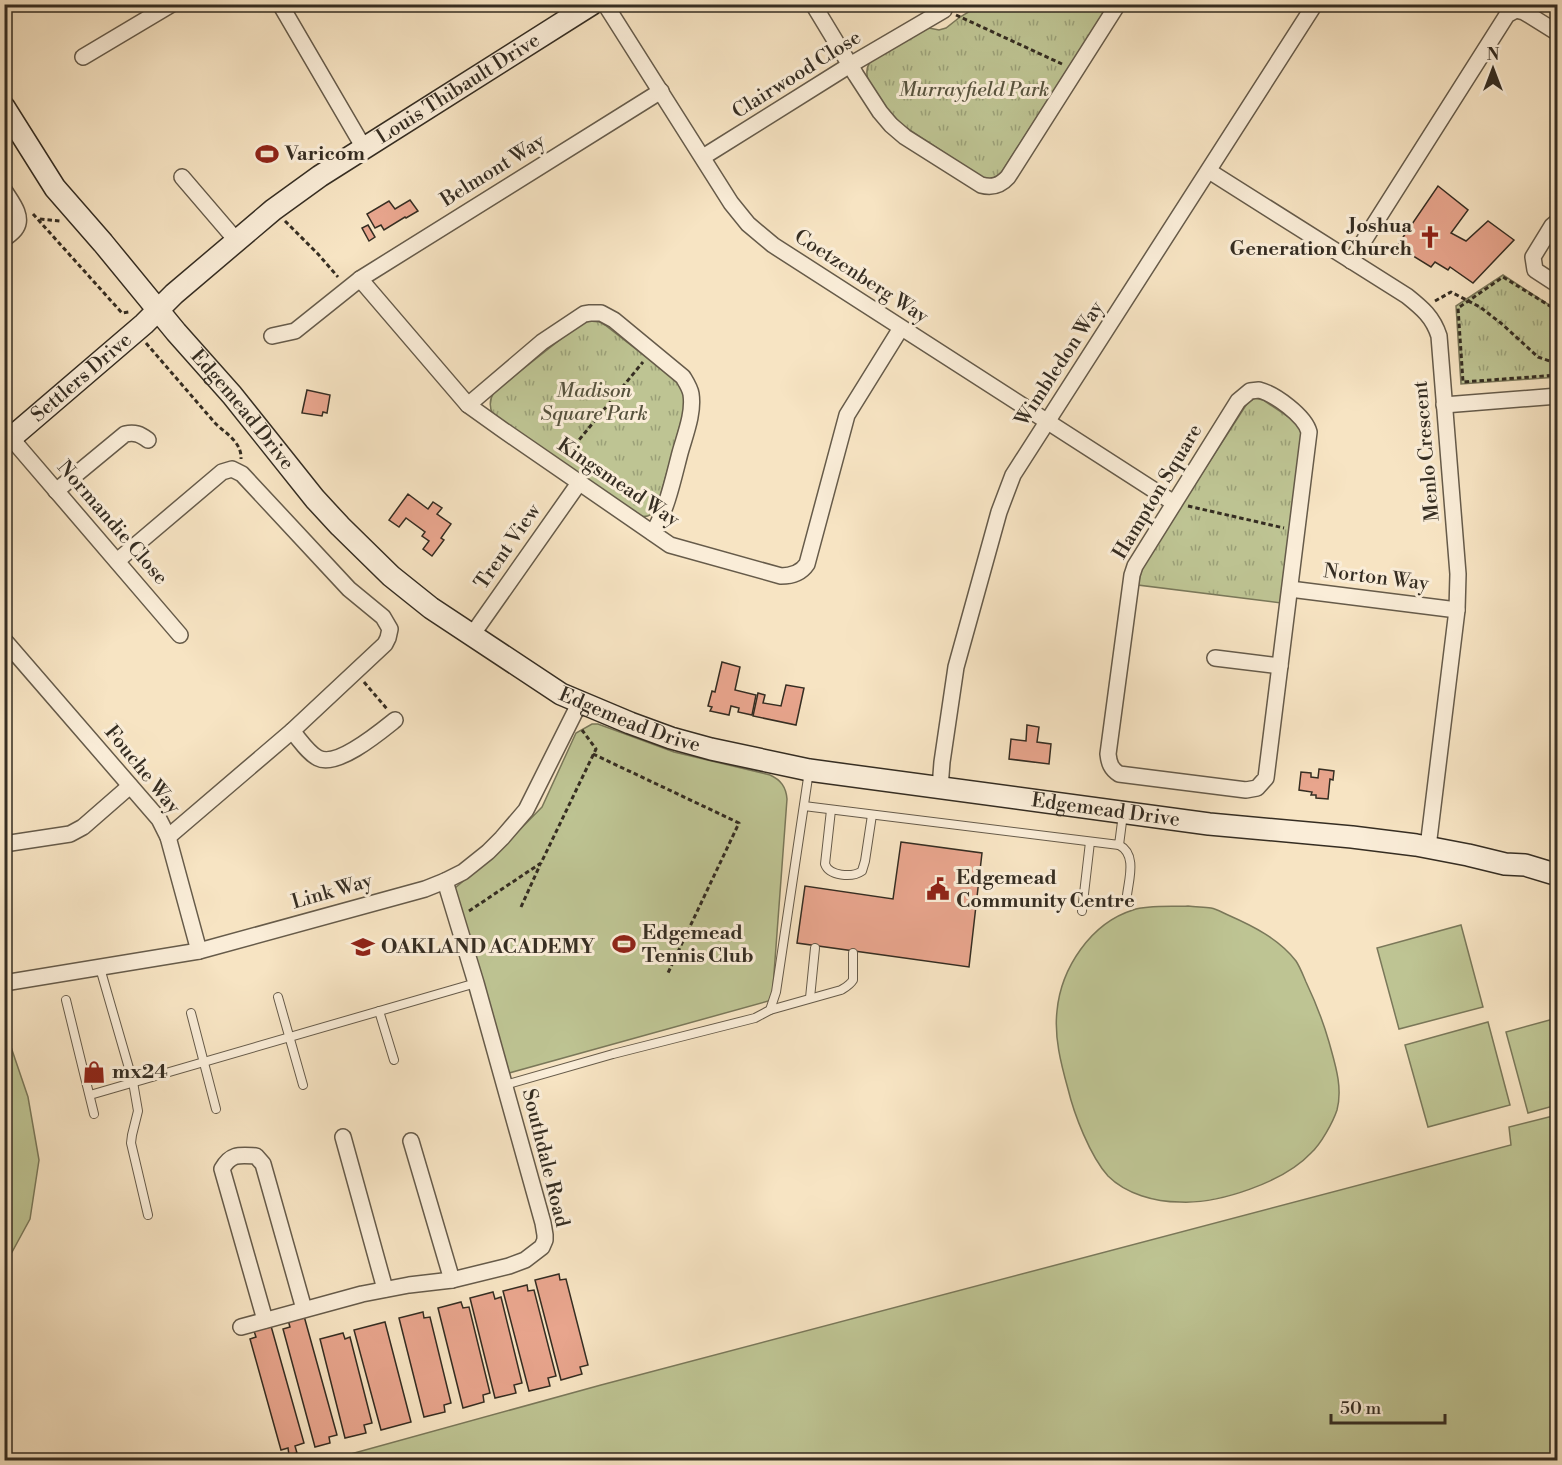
<svg xmlns="http://www.w3.org/2000/svg" width="1562" height="1465" viewBox="0 0 1562 1465" font-family="'Libre Bodoni',serif">
  <style>
    .grass { fill: #bec493; stroke: #7a785a; stroke-width: 1.5 }
    .park { fill: url(#park-tufts); stroke: #7a785a; stroke-width: 1.5 }
    .building { fill: #e8a58d; stroke: #352d22; stroke-width: 1.5 }
    .lines { fill: none; stroke-linecap: round; stroke-linejoin: round }
    .lane-casing { stroke: #665b4a; stroke-width: 10 }
    .street-casing { stroke: #665b4a; stroke-width: 18 }
    .secondary-casing { stroke: #352d22; stroke-width: 24 }
    .path { stroke: #352d22; stroke-width: 3; stroke-dasharray: 4.5 3; stroke-linecap: butt }
    .lane { stroke: #faedd8; stroke-width: 8 }
    .street { stroke: #faedd8; stroke-width: 15 }
    .secondary { stroke: #faedd8; stroke-width: 21 }
    .labels { text-anchor: middle; dominant-baseline: central; stroke-width: 6; stroke-linejoin: round; paint-order: stroke }
    .street-label { font-size: 20px; fill: #352d22; stroke: #faedd8 }
    .park-label { font-size: 20px; font-style: italic; fill: #57533e; stroke: #faedd8 }
    .poi-label { font-size: 20px; font-weight: bold; fill: #352d22; stroke: #faedd8; text-anchor: start }
  </style>
  <defs>
    <pattern id="park-tufts" width="24" height="20" patternUnits="userSpaceOnUse" patternTransform="scale(1.5)"><rect width="24" height="20" fill="#bec493"/><path d="M3 7l-1-3M5 7V3M7 7l1-3M15 17l-1-3M17 17v-4M19 17l1-3" fill="none" stroke="#9ba078"/></pattern>
  </defs>
  <rect width="100%" height="100%" fill="#f7e4c3"/>
  <filter id="stains"><feTurbulence type="fractalNoise" baseFrequency=".00333" numOctaves="4"/><feColorMatrix values="0 0 0 0 .2 0 0 0 0 .09 0 0 0 0 .02 0 0 0 .5 -.17"/></filter>
  <radialGradient id="worn" r=".72"><stop offset=".6" stop-color="#630" stop-opacity="0"/><stop offset="1" stop-color="#630" stop-opacity=".3"/></radialGradient>
  <g class="grass">
    <path d="M592,724H598L674,752L770,775C781,780 786,787 787,799L772,1000L509,1073L455,888L496,854L542,807L576,733Z"/>
    <path d="M1188,906C1196,907 1204,907 1211,908C1217,909 1223,913 1228,915C1253,926 1279,939 1296,961C1300,967 1303,975 1306,982C1315,1001 1323,1021 1329,1042C1335,1064 1343,1087 1337,1110C1333,1122 1321,1144 1311,1153C1284,1182 1219,1204 1180,1202C1155,1202 1126,1194 1108,1176C1090,1156 1074,1114 1068,1089C1061,1064 1054,1037 1057,1011C1061,968 1091,923 1133,910C1148,905 1172,907 1188,906Z"/>
    <path d="M1461,925L1483,1007L1399,1029L1377,948Z"/>
    <path d="M1557,1018V1105L1528,1113L1506,1032Z"/>
    <path d="M1488,1022L1510,1105L1428,1127L1405,1045Z"/>
    <path d="M5,1043L11,1047L28,1097L39,1160L30,1219L5,1265Z"/>
    <path d="M1557,1115V1460H329L601,1385L1511,1145L1509,1127Z"/>
  </g>
  <g class="park">
    <path d="M980,5H1109L1001,173L992,179L983,178L902,125L888,110L868,80C866,73 866,68 870,62L921,30L929,28L939,30L946,28L960,17Z"/>
    <path d="M1503,275L1557,310V377L1461,384L1456,306Z"/>
    <path d="M590,321L600,322L605,325L682,385L687,400L657,508C653,515 647,518 639,516L493,415C489,407 489,400 494,392L576,327L585,322Z"/>
    <path d="M1255,398L1263,400L1293,420C1298,424 1301,429 1302,436L1281,603L1138,585L1141,572L1146,560L1248,402Z"/>
  </g>
  <g class="building">
    <path d="M1438,186L1468,210L1451,233L1466,241L1488,221L1514,240L1473,283L1450,267L1448,270L1435,262L1431,267L1397,246Z"/>
    <path d="M410,200L418,211L406,218L405,217L384,230L381,225L375,228L367,214L389,201L395,209Z"/>
    <path d="M368,225L375,237L369,241L362,228Z"/>
    <path d="M307,390L330,395L327,413L323,412L322,416L302,413Z"/>
    <path d="M408,494L428,509L433,502L442,508L437,514L451,524L441,538L444,540L432,556L423,549L429,541L422,536L425,532L406,518L399,527L389,520Z"/>
    <path d="M722,662L740,667L735,690L756,695L752,715L738,712L739,708L731,706L729,715L710,711L712,707L708,706L712,691L715,692Z"/>
    <path d="M786,685L804,688L796,725L753,716L758,693L765,695L763,703L781,706Z"/>
    <path d="M1027,725L1039,727L1037,742L1051,744L1049,764L1009,759L1011,739L1026,741Z"/>
    <path d="M1319,769L1334,771L1333,780L1330,779L1328,799L1316,798V795H1311L1312,792L1299,790L1301,772L1311,773V777L1318,778Z"/>
    <path d="M901,842L982,853L969,967L797,943L805,886L893,899Z"/>
    <path d="M559,1274L560,1280L566,1279L588,1365L580,1367L582,1374L561,1380L535,1280Z"/>
    <path d="M527,1285L528,1291L534,1290L556,1376L548,1378L550,1386L529,1391L503,1291Z"/>
    <path d="M493,1292L495,1299L501,1297L522,1383L514,1385L516,1393L495,1398L470,1298Z"/>
    <path d="M461,1302L463,1308L469,1307L490,1393L483,1395L484,1402L463,1408L438,1308Z"/>
    <path d="M423,1312L424,1318L430,1317L451,1403L444,1405L445,1412L424,1417L399,1318Z"/>
    <path d="M304,1316L337,1435L329,1437L330,1443L315,1447L283,1329L290,1327L288,1320Z"/>
    <path d="M385,1322L411,1422L381,1430L354,1330Z"/>
    <path d="M271,1326L304,1443L295,1446L297,1453L289,1455L288,1448L281,1450L250,1339L256,1337L254,1331Z"/>
    <path d="M343,1333L345,1339L350,1337L372,1423L364,1425L366,1433L345,1438L320,1339Z"/>
  </g>
  <g class="lines">
    <g class="lane-casing">
      <g id="lane">
        <path d="M804,806L1119,845L1123,814"/>
        <path d="M831,810L825,864C829,876 852,878 862,871L865,861L872,815"/>
        <path d="M1119,845C1137,854 1129,879 1127,895"/>
        <path d="M1082,911L1090,842"/>
        <path d="M100,968L133,1082L138,1111L132,1135L131,1143L148,1215"/>
        <path d="M278,997L303,1085"/>
        <path d="M810,998L815,948"/>
        <path d="M66,1000L94,1114"/>
        <path d="M770,1010L841,990C846,987 850,985 853,980V953"/>
        <path d="M379,1011L394,1060"/>
        <path d="M191,1013L216,1109"/>
        <path d="M505,1085L613,1054L755,1018L770,1010L776,992L809,771"/>
        <path d="M90,1095L476,983"/>
      </g>
    </g>
    <g class="street-casing">
      <g id="street">
        <path d="M280,4L364,148"/>
        <path d="M605,4L731,203L748,224L773,245L1174,503"/>
        <path d="M813,4L856,75L880,112L891,125L905,137L981,185C992,188 1000,186 1008,177L1118,4"/>
        <path d="M83,57L172,4"/>
        <path d="M703,157L850,65L944,10"/>
        <path d="M1209,171L1407,296C1422,308 1433,317 1439,336L1458,574L1457,610L1428,847"/>
        <path d="M182,177L236,240"/>
        <path d="M4,190C10,200 24,216 16,228C14,232 8,236 4,239"/>
        <path d="M1558,221L1552,226L1533,257L1535,270L1558,285"/>
        <path d="M1351,261L1507,15L1516,10L1524,12L1558,33"/>
        <path d="M360,279L468,405L503,430L670,545L781,576C792,576 801,573 807,564L847,415L901,328"/>
        <path d="M272,336L295,331L360,279L661,91"/>
        <path d="M1259,390C1275,394 1305,416 1309,432L1266,778L1257,788L1246,790L1119,774C1111,769 1109,763 1108,754L1132,575L1135,566L1238,401L1250,391Z"/>
        <path d="M468,405L542,342L584,314L590,313H601L614,320L683,377C686,382 690,388 691,394C694,413 685,435 680,453C673,480 667,509 653,533"/>
        <path d="M1444,405L1558,396"/>
        <path d="M11,438L180,635"/>
        <path d="M56,491L125,434C135,432 140,434 148,440"/>
        <path d="M117,561L222,472L232,469L242,474L349,589L383,617L390,629L388,638L385,644L292,731L168,837"/>
        <path d="M1290,589L1457,610"/>
        <path d="M472,635L579,483"/>
        <path d="M4,640L159,819L168,837L199,951"/>
        <path d="M1215,658L1280,666"/>
        <path d="M292,731C300,740 308,753 318,758C337,768 380,732 395,720"/>
        <path d="M940,788L942,762L956,667L999,512L1013,475L1315,4"/>
        <path d="M4,844L70,834L83,827L130,786"/>
        <path d="M4,983L199,951L425,889L445,881L463,872L488,852L502,838L526,810L580,702"/>
        <path d="M343,1137L385,1289"/>
        <path d="M411,1141L452,1280"/>
        <path d="M265,1320L222,1169C231,1153 240,1155 256,1156L263,1164L304,1309"/>
        <path d="M241,1327L362,1294L409,1285L452,1280L509,1266L525,1260L542,1247L545,1240V1235L543,1223L476,983L445,881"/>
      </g>
    </g>
    <g class="secondary-casing">
      <g id="secondary">
        <path id="s1" d="M4,107L55,188L103,243L176,332L232,395L315,499L340,526L391,576L431,608L561,694L630,723L671,738L711,749L809,770L1209,824L1352,837L1416,845L1468,855L1505,864L1525,865L1558,875"/>
        <path id="s2" d="M4,444L144,324L174,294L273,210L320,176L592,4"/>
      </g>
    </g>
    <g class="path">
      <path d="M956,15L1062,64"/>
      <path d="M33,214L122,313L129,312"/>
      <path d="M40,219L60,221"/>
      <path d="M285,221L318,254L338,277"/>
      <path d="M1435,301L1451,292L1480,307L1502,324L1538,357L1558,364"/>
      <path d="M1558,311L1503,277L1458,308L1463,382L1558,375"/>
      <path d="M146,343L215,423C225,433 242,442 241,459"/>
      <path d="M565,457L643,362"/>
      <path d="M1188,506L1284,528"/>
      <path d="M364,682L387,709"/>
      <path d="M593,754L739,823L667,975"/>
      <path d="M521,907L540,865"/>
      <path d="M469,911L541,863L596,749L582,730"/>
    </g>
    <use href="#lane" class="lane"/>
    <use href="#street" class="street"/>
    <use href="#secondary" class="secondary"/>
  </g>
  <defs>
    <g id="stadium-bare" transform="scale(1.8)"><path d="M0-5a6.5 5 0 1 0 0 10a6.5 5 0 1 0 0-10ZM-3.5-1.8h7v3.6h-7Z" fill="#8f2418" stroke="#faedd8" stroke-width="2.5" paint-order="stroke"/></g>
    <g id="church-bare" transform="scale(1.8)"><path d="M-1.2-6h2.4v3.5h3.3v2.4h-3.3V6h-2.4V-.1h-3.3v-2.4h3.3Z" fill="#8f2418" stroke="#faedd8" stroke-width="2.5" paint-order="stroke"/></g>
    <g id="civic-bare" transform="scale(1.8)"><path d="M-.6-6.5H3V-4.5H.6V-3L4-1V1h2V6H-6V1h2V-1L-.6-3ZM-1.2 2.5V6h2.4V2.5Z" fill="#8f2418" stroke="#faedd8" stroke-width="2.5" paint-order="stroke"/></g>
    <g id="school-bare" transform="scale(1.8)"><path d="M0-5L7-2L0 1L-7-2ZM-4 1L0 2.5L4 1V4Q0 6-4 4Z" fill="#8f2418" stroke="#faedd8" stroke-width="2.5" paint-order="stroke"/></g>
    <g id="shop-bare" transform="scale(1.8)"><path d="M-5-2.5h2.3a2.7 3.5 0 0 1 5.4 0H5L5.5 6h-11ZM-1.5-2.5h3a1.5 2.3 0 0 0-3 0Z" fill="#8f2418" stroke="#faedd8" stroke-width="2.5" paint-order="stroke"/></g>
  </defs>
  <g fill-rule="evenodd">
    <use href="#stadium-bare" x="267" y="154"/>
    <use href="#church-bare" x="1430" y="237"/>
    <use href="#civic-bare" x="938" y="889"/>
    <use href="#stadium-bare" x="624" y="944"/>
    <use href="#school-bare" x="363" y="947"/>
    <use href="#shop-bare" x="94" y="1072"/>
  </g>
  <g class="labels">
    <g class="street-label">
      <text transform="translate(797 75) rotate(-32)">Clairwood Close</text>
      <text stroke="none"><textPath href="#s2" startOffset="578">Louis Thibault Drive</textPath></text>
      <text transform="translate(493 171) rotate(-32)">Belmont Way</text>
      <text transform="translate(861 277) rotate(33)">Coetzenberg Way</text>
      <text transform="translate(1060 364) rotate(-57)">Wimbledon Way</text>
      <text stroke="none"><textPath href="#s2" startOffset="102">Settlers Drive</textPath></text>
      <text stroke="none"><textPath href="#s1" startOffset="386">Edgemead Drive</textPath></text>
      <text transform="translate(1427 451) rotate(-95)">Menlo Crescent</text>
      <text transform="translate(618 483) rotate(34)">Kingsmead Way</text>
      <text transform="translate(1158 492) rotate(-59)">Hampton Square</text>
      <text transform="translate(112 523) rotate(49)">Normandie Close</text>
      <text transform="translate(508 547) rotate(-55)">Trent View</text>
      <text transform="translate(1376 578) rotate(7)">Norton Way</text>
      <text stroke="none"><textPath href="#s1" startOffset="890">Edgemead Drive</textPath></text>
      <text transform="translate(142 770) rotate(51)">Fouche Way</text>
      <text stroke="none"><textPath href="#s1" startOffset="1376">Edgemead Drive</textPath></text>
      <text transform="translate(332 892) rotate(-16)">Link Way</text>
      <text transform="translate(545 1158) rotate(76)">Southdale Road</text>
    </g>
    <g class="park-label">
      <text x="974" y="90">Murrayfield Park</text>
      <text x="594" y="391">Madison<tspan x="594" dy="23">Square Park</tspan></text>
    </g>
    <g class="poi-label">
      <text x="285" y="154">Varicom</text>
      <text x="1412" y="226" text-anchor="end">Joshua<tspan x="1412" dy="23">Generation Church</tspan></text>
      <text x="956" y="878">Edgemead<tspan x="956" dy="23">Community Centre</tspan></text>
      <text x="642" y="933">Edgemead<tspan x="642" dy="23">Tennis Club</tspan></text>
      <text x="381" y="947">OAKLAND ACADEMY</text>
      <text x="112" y="1072">mx24</text>
    </g>
  </g>
  <rect width="1562" height="1465" fill="none" stroke="#f7e4c3" stroke-width="24"/>
  <rect x="6" y="6" width="1550" height="1453" fill="none" stroke="#352d22" stroke-width="3"/>
  <rect x="12" y="12" width="1538" height="1441" fill="none" stroke="#352d22" stroke-width="1.5"/>
  <g transform="translate(1493 69)" stroke="#faedd8" stroke-width="4.5" paint-order="stroke">
  <path d="M0-4.5L10 22L0 15L-10 22Z" fill="#352d22"/>
  <text y="-9" font-size="16" font-weight="bold" text-anchor="middle" fill="#352d22">N</text>
  </g>
  <path d="M1331 1414v9h114v-9" fill="none" stroke="#352d22" stroke-width="3"/>
  <text x="1340" y="1414" font-size="18" fill="#352d22" stroke="#faedd8" stroke-width="4.5" paint-order="stroke">50 m</text>
  <rect width="100%" height="100%" filter="url(#stains)"/>
  <rect width="100%" height="100%" fill="url(#worn)"/>
</svg>
